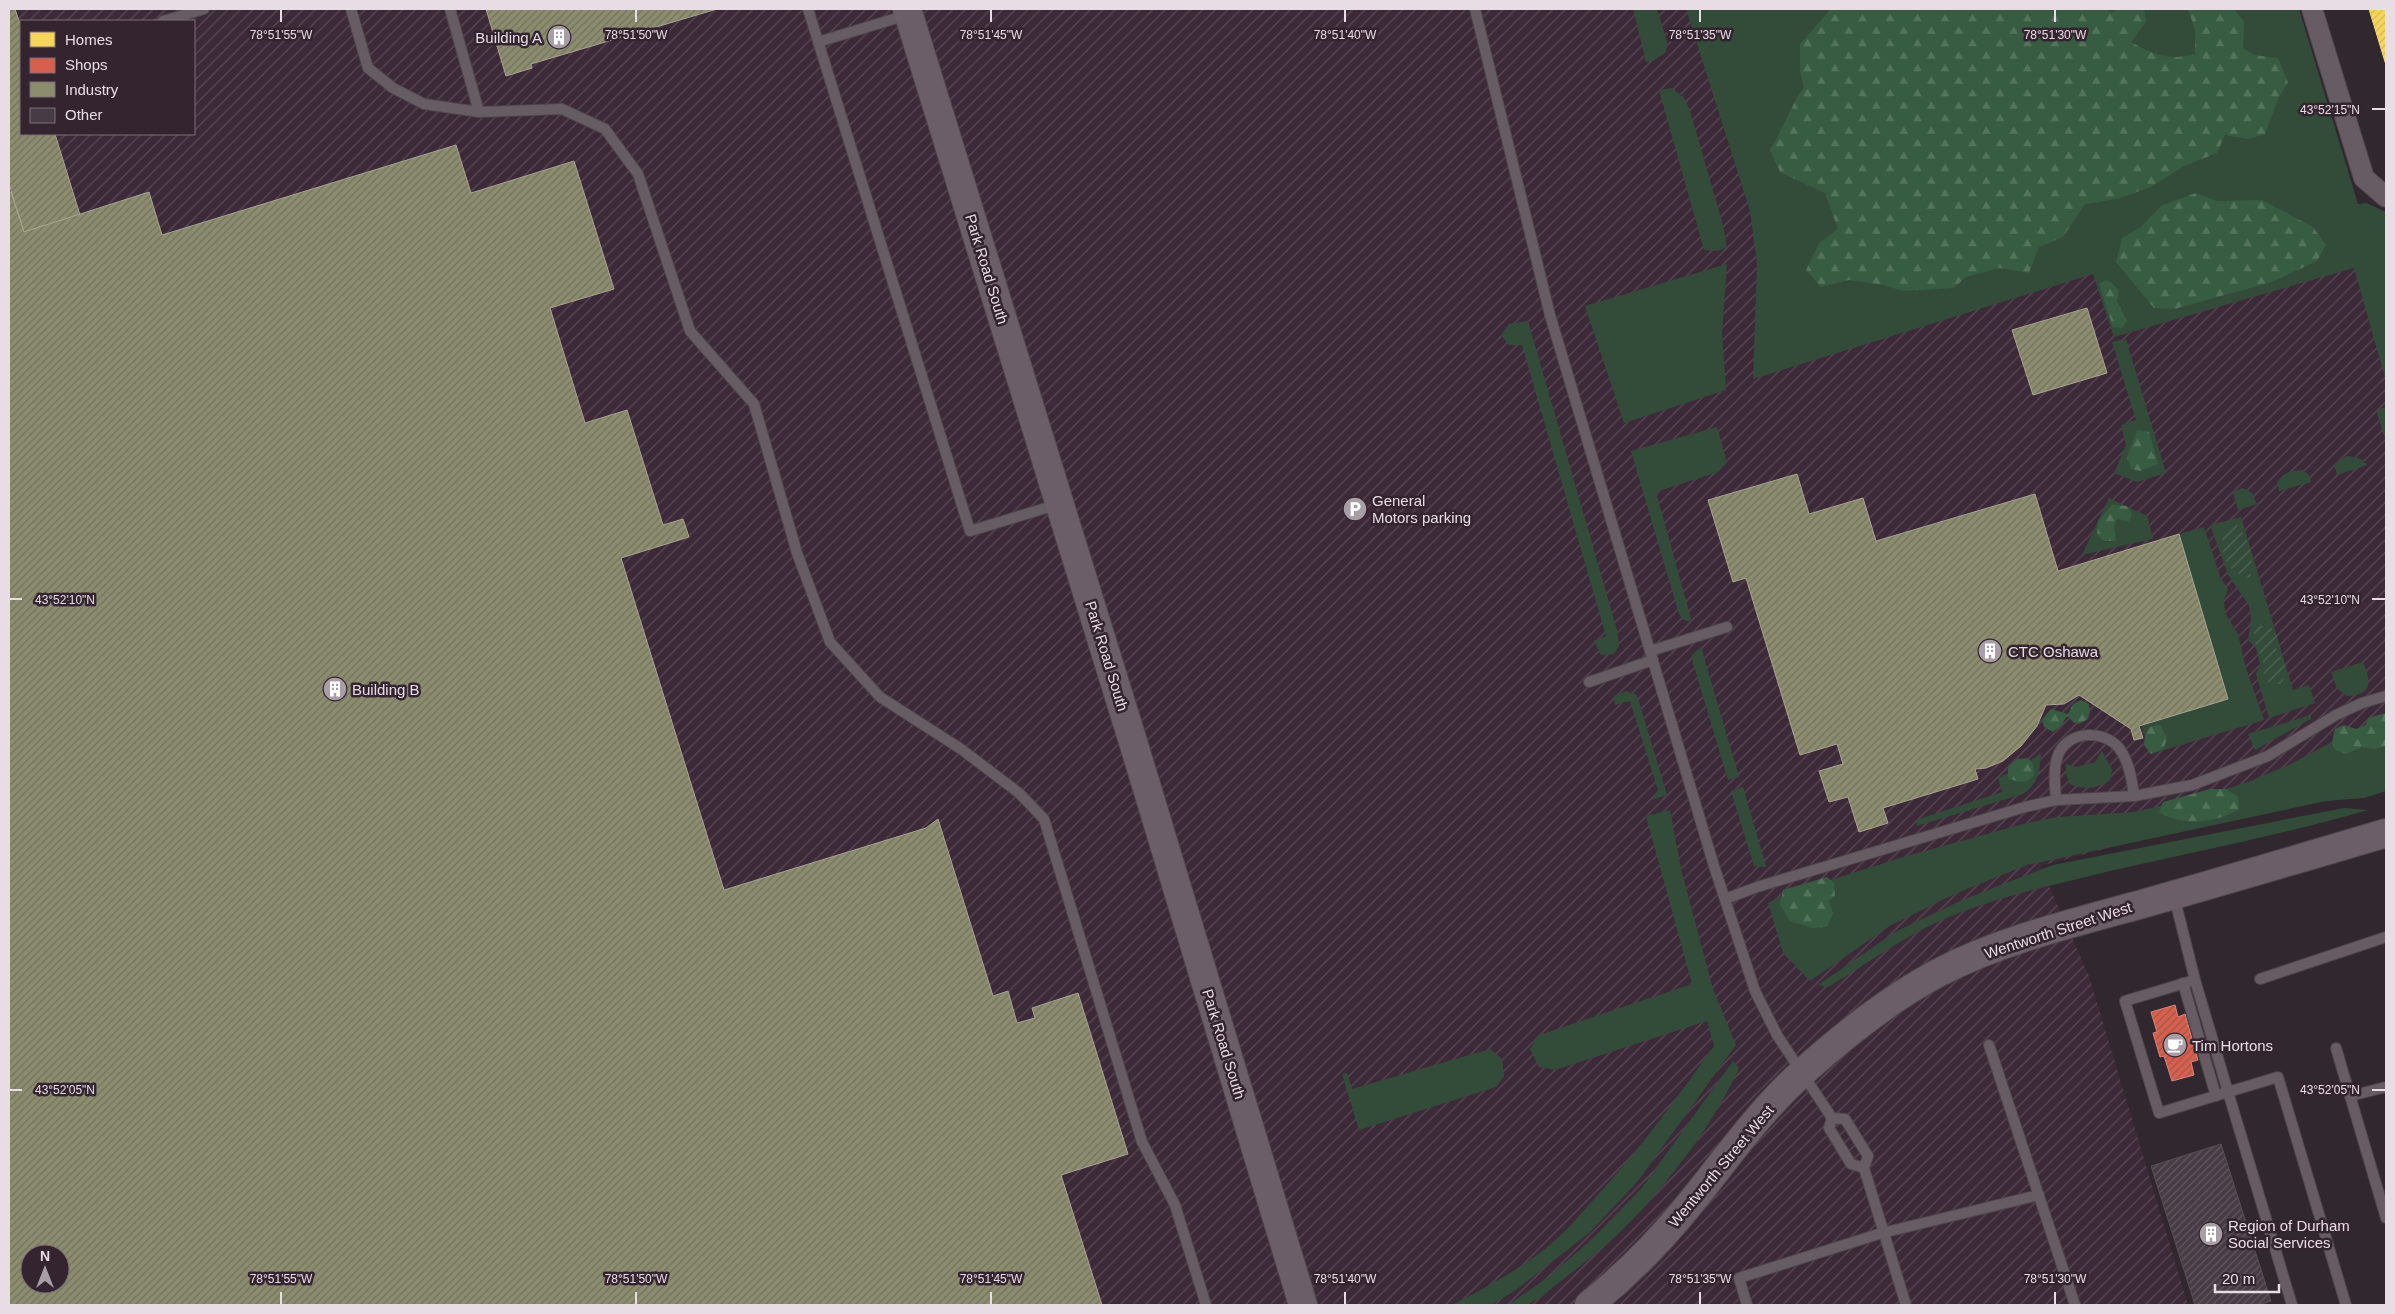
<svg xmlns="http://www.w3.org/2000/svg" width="2395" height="1314" viewBox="0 0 2395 1314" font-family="Helvetica,sans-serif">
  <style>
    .industrial { fill: url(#industrial-furrows); fill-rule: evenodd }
    .grass { fill: #334c3a }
    .forest { fill: url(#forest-firs) }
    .garden { fill: url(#garden-furrows) }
    .homes { fill: url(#homes-hatch); stroke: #f2d785 }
    .shops { fill: url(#shops-hatch); stroke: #db867b }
    .industry { fill: url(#industry-hatch); stroke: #a8a492; fill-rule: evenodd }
    .building { fill: url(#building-hatch); stroke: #564e54 }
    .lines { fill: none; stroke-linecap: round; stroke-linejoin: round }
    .service-casing { stroke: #4d464a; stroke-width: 12 }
    .minor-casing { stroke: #4d464a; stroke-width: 22 }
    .secondary-casing { stroke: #4d464a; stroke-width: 30 }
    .service { stroke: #675c64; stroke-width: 10 }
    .minor { stroke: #675c64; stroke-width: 20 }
    .secondary { stroke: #6b5e68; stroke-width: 28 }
    .ticks { fill: none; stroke: #e8dde5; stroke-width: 2 }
    .labels { text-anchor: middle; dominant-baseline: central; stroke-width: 5; stroke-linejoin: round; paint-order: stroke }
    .poi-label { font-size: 15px; fill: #e8dde5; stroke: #342430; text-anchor: start }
    .street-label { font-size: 15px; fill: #e8dde5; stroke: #342430 }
    .ticks-label { font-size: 12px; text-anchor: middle; fill: #e8dde5; stroke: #342430; stroke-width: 5; stroke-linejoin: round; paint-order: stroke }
  </style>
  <defs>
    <pattern id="industrial-furrows" width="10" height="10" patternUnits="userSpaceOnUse" patternTransform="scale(1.25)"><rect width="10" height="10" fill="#3d2a38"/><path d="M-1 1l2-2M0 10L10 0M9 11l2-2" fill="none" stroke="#594855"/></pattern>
    <pattern id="forest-firs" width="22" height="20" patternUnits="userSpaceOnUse" patternTransform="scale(1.25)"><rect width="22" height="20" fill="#375c41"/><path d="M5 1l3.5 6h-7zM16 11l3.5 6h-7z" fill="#54735c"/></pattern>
    <pattern id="garden-furrows" width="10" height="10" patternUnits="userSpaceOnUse" patternTransform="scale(1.25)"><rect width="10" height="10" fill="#334c3a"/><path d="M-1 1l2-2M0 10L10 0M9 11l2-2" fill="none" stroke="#516556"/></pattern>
    <pattern id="homes-hatch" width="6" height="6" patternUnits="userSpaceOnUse" patternTransform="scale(1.25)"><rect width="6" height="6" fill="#f6d55c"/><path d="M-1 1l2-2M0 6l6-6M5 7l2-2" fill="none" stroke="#d3b857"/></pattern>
    <pattern id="shops-hatch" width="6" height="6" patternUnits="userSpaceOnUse" patternTransform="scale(1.25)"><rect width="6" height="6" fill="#d6604d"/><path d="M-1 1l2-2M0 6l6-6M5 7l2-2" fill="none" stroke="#a4564a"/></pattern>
    <pattern id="industry-hatch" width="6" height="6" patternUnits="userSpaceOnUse" patternTransform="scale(1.25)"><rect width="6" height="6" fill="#8c8c6e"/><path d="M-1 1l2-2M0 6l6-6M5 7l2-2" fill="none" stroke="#747260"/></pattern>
    <pattern id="building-hatch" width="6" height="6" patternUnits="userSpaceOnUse" patternTransform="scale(1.25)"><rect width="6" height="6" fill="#473c45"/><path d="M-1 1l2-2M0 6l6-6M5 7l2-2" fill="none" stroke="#625860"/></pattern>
  </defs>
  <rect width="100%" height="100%" fill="#30282e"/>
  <path class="industrial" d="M9,9H2285L2386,352V775L2040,866L2089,976L2188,1305H9ZM21,21H194V134H21ZM30,1254H60V1284H30Z"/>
  <g class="grass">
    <path d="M1633,9H1657L1667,42L1666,52L1653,61L1646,62Z"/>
    <path d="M1686,9H2299L2358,204L2366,203L2386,212V381L2354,268L2114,337L2093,274L1753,379L1757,264L1750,211Z"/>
    <path d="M1672,88L1684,98L1690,111L1723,225L1727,247L1718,251L1704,250L1659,90Z"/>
    <path d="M1727,264L1722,334L1726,390L1624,423L1585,306Z"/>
    <path d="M1528,321L1617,630L1619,646L1614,654L1601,655L1594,641L1606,636L1522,345H1509L1501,335L1509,324Z"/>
    <path d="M2126,339L2166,473L2137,482L2114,473L2126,445L2121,425L2136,420L2112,342Z"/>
    <path d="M2386,407V442L2376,410Z"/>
    <path d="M1717,427L1727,462L1718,472L1656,492L1692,622L1683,620L1679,614L1631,451Z"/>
    <path d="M2347,456C2356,457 2362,458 2367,465L2337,475L2334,464Z"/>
    <path d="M2303,470L2309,475L2311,482L2279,491L2277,483C2283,472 2291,471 2303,470Z"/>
    <path d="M2243,488L2252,493L2257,504L2238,510L2233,492Z"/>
    <path d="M2109,498L2147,516L2153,539L2082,555Z"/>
    <path d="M2241,517L2293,690L2309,685L2315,703L2269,718L2256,674L2260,664L2256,648L2248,640L2251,619L2249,605L2228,575L2210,525Z"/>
    <path d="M2204,527L2221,579L2228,589L2224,600L2225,613L2238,634L2245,665L2264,720L2151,754L2141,725L2228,699L2179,534Z"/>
    <path d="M1701,647L1739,777L1728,780L1691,656Z"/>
    <path d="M2363,662C2371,681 2373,696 2346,696L2337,688L2331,672Z"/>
    <path d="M1626,691L1637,695L1667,795L1652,800L1658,790L1630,701L1615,705L1614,696Z"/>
    <path d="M2311,715V719L2255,750L2248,734Z"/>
    <path d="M2386,718V791L2364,798L2326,801L2027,865L1959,892L1891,925L1810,981L1783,953L1768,903L1781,896L1903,857L2027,823L2058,817L2134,812L2204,796L2248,782L2291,764L2356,729Z"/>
    <path d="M2102,751L2112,770L2110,780C2098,789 2083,790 2070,784L2066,774V764L2076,767L2095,762Z"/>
    <path d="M2041,753C2039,772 2040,782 2023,794L1917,826L1916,820L2002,792L1998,778L2022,766Z"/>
    <path d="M1743,787L1766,866V867L1754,866L1731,791Z"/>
    <path d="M2344,808L2368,810C2281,835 2193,852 2106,872C2044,887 1982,900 1925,928C1892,945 1860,968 1828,987L1818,985L1895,932L1962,900L2053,865Z"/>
    <path d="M1670,810L1681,869L1713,989L1736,1045L1638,1181L1590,1232L1516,1290L1491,1305H1452C1485,1288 1517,1271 1546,1248C1564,1234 1579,1216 1594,1199C1639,1151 1676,1099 1714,1046L1707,1021L1555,1070L1539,1067L1530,1049L1539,1035L1692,984L1646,816Z"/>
    <path d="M1490,1049L1502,1059L1504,1076L1496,1087L1359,1130L1342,1074L1347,1073L1352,1089Z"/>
    <path d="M1733,1061L1739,1068C1715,1122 1670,1181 1629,1223C1603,1250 1570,1273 1541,1297L1527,1305H1508L1547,1278L1590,1241L1641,1189Z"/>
  </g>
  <g class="forest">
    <path d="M1831,9H2106L2113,13L2117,9H2144L2146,22L2131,42C2154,55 2170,61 2195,54V30L2188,9H2234L2244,22L2243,48L2254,55L2278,58L2288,82L2278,99L2265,134L2248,139L2225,135L2217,153L2184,166L2151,187L2117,199L2085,204L2063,237L2039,247L2029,273L1999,268L1966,277L1954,288L1903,291L1884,285L1849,280L1821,287L1806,270L1819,243L1838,229L1825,193L1780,172L1770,150C1783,129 1790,107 1804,87L1800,71V44Z"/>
    <path d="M2196,193L2217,201L2262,200L2313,227L2326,245L2317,261L2272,282L2174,309L2154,308L2116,262L2122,238L2141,227L2162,205Z"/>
    <path d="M2106,280L2112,283L2119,291L2117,301L2127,321L2122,328L2113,327L2099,284Z"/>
    <path d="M2137,430L2149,432L2158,464L2140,471L2131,469L2127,458Z"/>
    <path d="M2112,505L2127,506L2132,514L2129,521L2117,519L2114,525L2116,541H2104L2097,535L2098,521Z"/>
    <path d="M2081,700L2089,704L2090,712L2088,719L2079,724L2073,722L2069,717H2066L2062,725L2053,732L2044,727L2042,720L2051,709L2068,714L2073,704Z"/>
    <path d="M2386,713V746L2375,749L2362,747L2346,754L2335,750L2332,742L2335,729L2344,725L2356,729L2366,725L2368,718Z"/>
    <path d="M2160,725L2167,738L2164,748L2151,754L2144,745L2145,736L2149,727Z"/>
    <path d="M2028,758L2033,764L2034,775C2026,785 2018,782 2008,778V767L2017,759Z"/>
    <path d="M2210,789H2226L2238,797L2239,809C2216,823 2183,827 2159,812L2163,802Z"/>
    <path d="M1827,877L1834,883L1835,896L1829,901L1833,913L1827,927L1812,928L1790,921L1780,905L1783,890Z"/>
  </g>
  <g class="garden">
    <path d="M2235,523C2249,538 2255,558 2250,578C2224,573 2218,549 2225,527Z"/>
    <path d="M2259,626H2270L2277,636L2276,648L2286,667L2282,684H2270L2264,680L2263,661L2256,648L2254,633Z"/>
  </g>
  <path class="homes" d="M2369,9H2386V65Z"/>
  <path class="shops" d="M2175,1005L2178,1017L2185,1014L2198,1060L2191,1062L2194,1075L2172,1081L2164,1056L2160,1057L2153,1033L2157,1032L2151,1012Z"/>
  <g class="industry">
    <path d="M9,9H15L21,27V134H55L80,215L24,232L9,184Z"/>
    <path d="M486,9H717L531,64L532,68L506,76Z"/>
    <path d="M456,145L471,193L574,161L614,289L550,308L585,423L627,410L663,525L683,519L689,537L621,558L724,890L926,828L938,819L993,996L1008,991L1017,1023L1035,1018L1032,1008L1078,993L1128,1154L1061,1175L1102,1305H9V192H11L24,232L149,192L162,235ZM30,1254H60V1284H30Z"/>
    <path d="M2087,308L2107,373L2033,395L2012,330Z"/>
    <path d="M1797,474L1809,514L1863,498L1876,541L2035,494L2058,571L2179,534L2228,699L2139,726L2143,738L2134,740L2131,729L2079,695L2064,704L2046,705L2037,726L2021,746L2003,761L1986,768L1975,769L1978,779L1883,808L1888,823L1859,832L1848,797L1829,802L1819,771L1843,764L1837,744L1800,755L1746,578L1733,582L1708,500Z"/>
  </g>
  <path class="building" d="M2221,1144L2271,1301L2259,1305H2195L2151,1166Z"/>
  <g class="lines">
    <g class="service-casing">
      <g id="service">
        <path d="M351,9L368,68L393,88L424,104L479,112L450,9"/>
        <path d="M808,9L970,531L1059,504"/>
        <path d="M1475,9L1550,315L1714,866L1755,991L1777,1035L1832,1118"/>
        <path d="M163,21L204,9"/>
        <path d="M818,42L907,15"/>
        <path d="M479,112L562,109L605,129L638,174L690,331L754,404L797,553L830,642L880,697L961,749L1019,793L1044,819L1142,1142L1175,1205L1206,1305"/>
        <path d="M1650,651L1727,627"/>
        <path d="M1589,682L1653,660"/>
        <path d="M2056,800C2055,786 2053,771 2057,758C2065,731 2102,728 2119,748C2129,761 2132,780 2134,796"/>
        <path d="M2174,896L2195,980L2228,1092L2159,1113L2125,1001L2195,980"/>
        <path d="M1725,899L1757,887L2025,807L2056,800L2134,796L2192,785L2268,756L2336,715L2362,703L2386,696"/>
        <path d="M2260,979L2386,937"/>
        <path d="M2183,983L2216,1096"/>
        <path d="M1989,1045L2075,1305"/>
        <path d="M2336,1048L2386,1218"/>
        <path d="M2350,1096L2386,1087"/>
        <path d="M1864,1168L1851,1164L1829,1128L1832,1118L1845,1119L1868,1156L1864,1168L1906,1305"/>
        <path d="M1747,1305L1739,1278L1882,1233L2039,1195"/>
        <path d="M2292,1305L2228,1092L2278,1077L2346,1305"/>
      </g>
    </g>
    <g class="minor-casing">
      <path id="minor" d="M2312,9L2364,178L2386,197"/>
    </g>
    <g class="secondary-casing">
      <g id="secondary">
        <path d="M907,9L1134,745L1303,1305"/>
        <path d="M1589,1305C1624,1277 1656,1245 1684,1211C1723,1164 1757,1113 1803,1072C1844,1035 1889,999 1938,973C2001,940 2073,923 2142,904C2224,881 2305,857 2386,833"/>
      </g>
    </g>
    <use href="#service" class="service"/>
    <use href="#minor" class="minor"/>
    <use href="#secondary" class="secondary"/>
  </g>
  <path class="ticks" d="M281,10V22M636,10V22M991,10V22M1345,10V22M1700,10V22M2055,10V22M2372,109H2385M10,599H22M2372,599H2385M10,1090H22M2372,1090H2385M281,1292V1304M636,1292V1304M991,1292V1304M1345,1292V1304M1700,1292V1304M2055,1292V1304"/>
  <defs>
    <g id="building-disc" transform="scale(1.25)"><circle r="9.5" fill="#a89ea5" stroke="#342430"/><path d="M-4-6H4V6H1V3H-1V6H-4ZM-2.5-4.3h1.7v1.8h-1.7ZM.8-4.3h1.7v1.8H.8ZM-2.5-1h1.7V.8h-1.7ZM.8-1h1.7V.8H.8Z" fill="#fff"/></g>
    <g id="parking-disc" transform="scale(1.25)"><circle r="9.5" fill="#a89ea5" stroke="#342430"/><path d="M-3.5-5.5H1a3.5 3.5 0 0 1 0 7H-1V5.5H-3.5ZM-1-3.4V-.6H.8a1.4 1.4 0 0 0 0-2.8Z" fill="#fff"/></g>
    <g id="cafe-disc" transform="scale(1.25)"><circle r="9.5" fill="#a89ea5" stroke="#342430"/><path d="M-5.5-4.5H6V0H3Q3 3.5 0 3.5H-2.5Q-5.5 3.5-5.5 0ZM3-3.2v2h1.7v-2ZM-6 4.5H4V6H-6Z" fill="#fff"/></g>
  </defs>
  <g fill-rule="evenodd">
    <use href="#building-disc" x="559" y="37"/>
    <use href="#parking-disc" x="1355" y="509"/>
    <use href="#building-disc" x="1990" y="651"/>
    <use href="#building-disc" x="335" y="689"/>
    <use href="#cafe-disc" x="2175" y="1045"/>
    <use href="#building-disc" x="2211" y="1234"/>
  </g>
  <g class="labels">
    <g class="poi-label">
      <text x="542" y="37" text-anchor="end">Building A</text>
      <text x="1372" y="500">General<tspan x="1372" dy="17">Motors parking</tspan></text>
      <text x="2008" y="651">CTC Oshawa</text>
      <text x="352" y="689">Building B</text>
      <text x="2192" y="1045">Tim Hortons</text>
      <text x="2228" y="1225">Region of Durham<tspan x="2228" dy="17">Social Services</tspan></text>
    </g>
    <g class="street-label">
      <text transform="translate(987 269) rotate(73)">Park Road South</text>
      <text transform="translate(1107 656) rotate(73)">Park Road South</text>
      <text transform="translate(2058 930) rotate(-18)">Wentworth Street West</text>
      <text transform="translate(1224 1044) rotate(73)">Park Road South</text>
      <text transform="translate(1721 1166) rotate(-50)">Wentworth Street West</text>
    </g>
  </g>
  <g class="ticks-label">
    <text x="281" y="39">78°51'55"W</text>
    <text x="636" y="39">78°51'50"W</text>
    <text x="991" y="39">78°51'45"W</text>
    <text x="1345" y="39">78°51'40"W</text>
    <text x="1700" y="39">78°51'35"W</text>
    <text x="2055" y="39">78°51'30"W</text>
    <text x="2330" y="114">43°52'15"N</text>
    <text x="65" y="604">43°52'10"N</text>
    <text x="2330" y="604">43°52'10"N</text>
    <text x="65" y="1094">43°52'05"N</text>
    <text x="2330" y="1094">43°52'05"N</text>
    <text x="281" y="1283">78°51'55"W</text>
    <text x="636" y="1283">78°51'50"W</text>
    <text x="991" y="1283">78°51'45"W</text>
    <text x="1345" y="1283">78°51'40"W</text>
    <text x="1700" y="1283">78°51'35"W</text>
    <text x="2055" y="1283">78°51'30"W</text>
  </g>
  <rect width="2395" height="1314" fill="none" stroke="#e8dde5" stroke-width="20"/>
  <rect x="20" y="20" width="175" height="115" fill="#342430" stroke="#7c6e78"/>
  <rect x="30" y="32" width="25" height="15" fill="#f6d55c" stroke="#7c6e78"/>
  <text x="65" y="45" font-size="15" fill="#e8dde5">Homes</text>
  <rect x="30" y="58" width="25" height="15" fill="#d6604d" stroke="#7c6e78"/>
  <text x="65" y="70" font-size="15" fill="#e8dde5">Shops</text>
  <rect x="30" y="82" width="25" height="15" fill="#8c8c6e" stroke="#7c6e78"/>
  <text x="65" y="95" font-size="15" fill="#e8dde5">Industry</text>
  <rect x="30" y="108" width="25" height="15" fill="#473c45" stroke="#7c6e78"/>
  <text x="65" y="120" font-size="15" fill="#e8dde5">Other</text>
  <g transform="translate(45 1269)"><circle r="24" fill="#342430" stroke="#7c6e78"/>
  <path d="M0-4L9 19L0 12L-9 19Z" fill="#a89ea5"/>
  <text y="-8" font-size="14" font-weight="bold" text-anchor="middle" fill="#e8dde5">N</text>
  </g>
  <path d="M2215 1284v8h64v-8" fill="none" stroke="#e8dde5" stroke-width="2.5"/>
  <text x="2222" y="1284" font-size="15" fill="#e8dde5" stroke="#342430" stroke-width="4" paint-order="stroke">20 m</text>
</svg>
